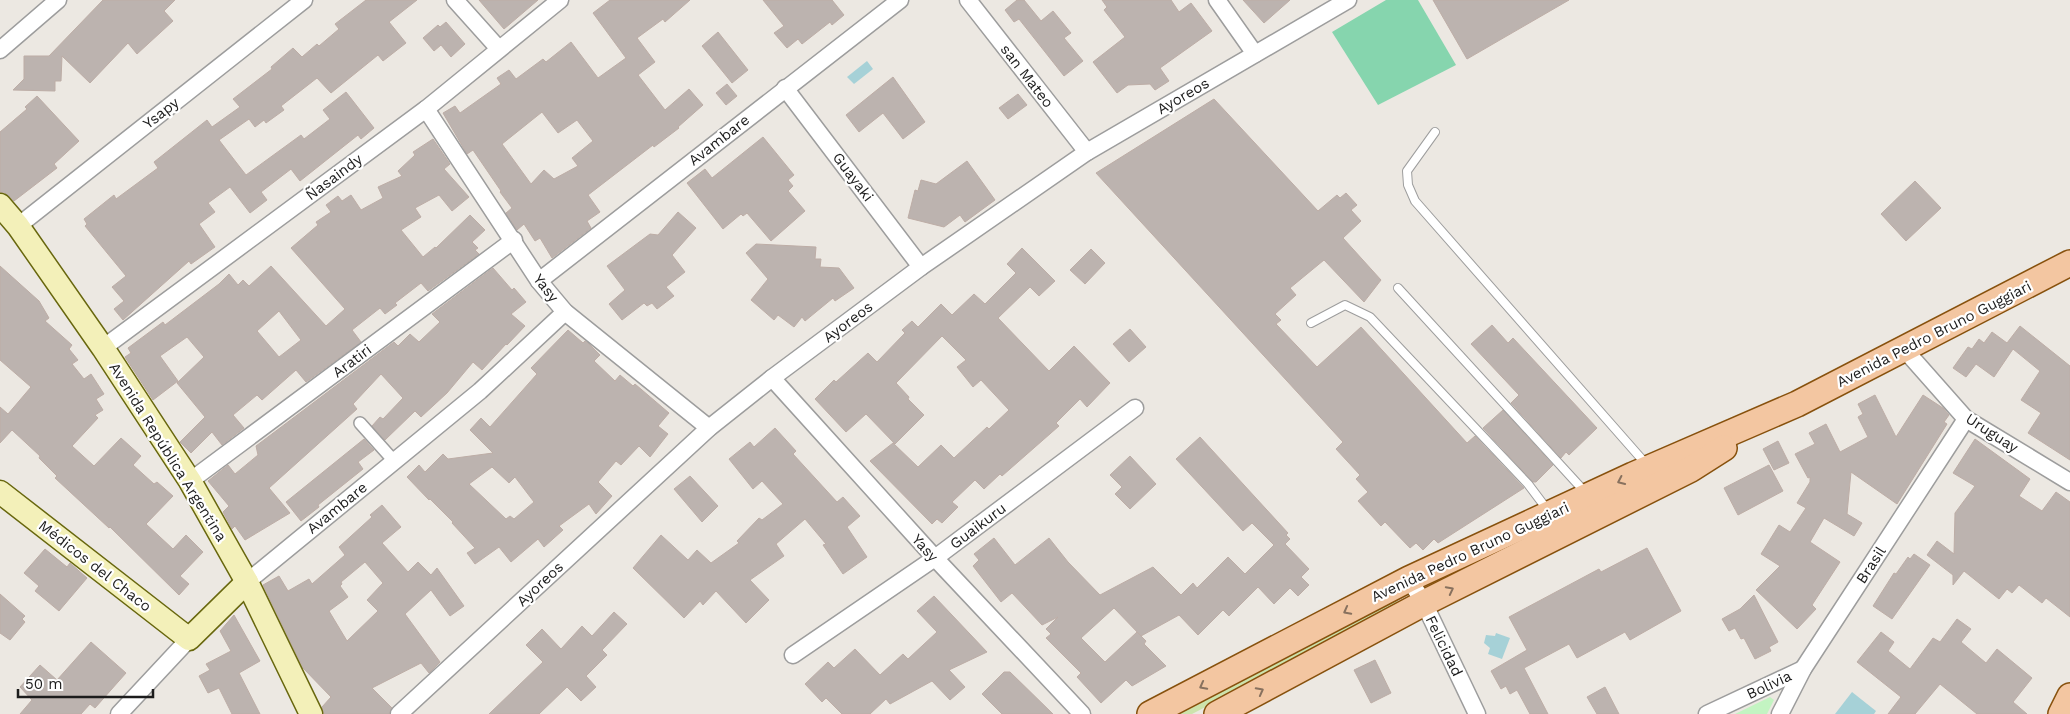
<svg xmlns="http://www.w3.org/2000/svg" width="2070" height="714" viewBox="0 0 2070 714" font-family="'Work Sans',sans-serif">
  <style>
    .grass { fill: #cde3ac }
    .park { fill: #c3f4c2 }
    .pitch { fill: #86d5ae }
    .water { fill: #a6d1d7 }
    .building { fill: #bcb3af; stroke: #bdada6; fill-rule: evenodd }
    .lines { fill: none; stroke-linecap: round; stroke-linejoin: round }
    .service-casing { stroke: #9d9d9d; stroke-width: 10 }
    .pedestrian-casing { stroke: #9d9d9d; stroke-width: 14 }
    .minor-casing { stroke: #9d9d9d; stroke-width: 19 }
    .secondary-casing { stroke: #68670e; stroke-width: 25 }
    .primary-casing { stroke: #87510d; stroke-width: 28 }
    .service { stroke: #fff; stroke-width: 8 }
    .pedestrian { stroke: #fff; stroke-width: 11 }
    .minor { stroke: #fff; stroke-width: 16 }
    .secondary { stroke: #f3f0b9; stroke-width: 22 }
    .primary { stroke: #f3c6a1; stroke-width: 25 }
    .oneway { stroke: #88715e }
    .labels { text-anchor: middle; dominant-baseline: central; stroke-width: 4.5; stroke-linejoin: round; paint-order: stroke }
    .street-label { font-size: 15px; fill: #1c1c1c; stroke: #fff }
  </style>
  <rect width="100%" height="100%" fill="#ece8e2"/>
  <path class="grass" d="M1395,599L1399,603L1397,608L1192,714H1170Z"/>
  <path class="park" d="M1770,697L1774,700L1767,714H1735Z"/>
  <path class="pitch" d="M1386,0H1418L1456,65L1378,105L1332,32Z"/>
  <g class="water">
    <path d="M867,61L873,69L854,84L847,77Z"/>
    <path d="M1496,633L1510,638L1502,659L1488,654L1490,648L1484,643L1486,635L1495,636Z"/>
    <path d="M1852,692L1876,711L1874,714H1835Z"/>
  </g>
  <g class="building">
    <path d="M103,0H175L164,11L173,21L137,54L128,43L90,83L62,56L61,81H55V91L13,90L24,79V56H49Z"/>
    <path d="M366,0H417L389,22L406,43L383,61L378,55L331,93L317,78L281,106L284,110L266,123L264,120L255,127L249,119L219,140L246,175L301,135L304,139L330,119L323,110L346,92L374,128L361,139L358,135L300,181L291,169L261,192L267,200L250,213L230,187L208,203L215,212L199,224L215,247L191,264L189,261L123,320L114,309L124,301L112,287L126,276L85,226L87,224L84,219L114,195L116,199L158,168L154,162L207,120L212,127L240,107L233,99L272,69L271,67L293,48L302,57L317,44L319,46L339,29L335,24Z"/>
    <path d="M479,0H538L504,29Z"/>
    <path d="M610,0H690L665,22L663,19L637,38L655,62L638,75L665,110L689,89L703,105L678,127L679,128L654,147L653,145L588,195L600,212L587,221L591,228L552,258L540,238L535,241L524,224L517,230L506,213L512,208L500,192L501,191L473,150L467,154L443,113L455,106L460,113L501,84L497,78L509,70L516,79L543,59L546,62L571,42L598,78L626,58L593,13ZM542,112L558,133L577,120L593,141L572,158L578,166L554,179L544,170L531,184L502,144Z"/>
    <path d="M763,0H832L844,15L832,25L830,22L802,44L798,39L787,48L774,33L784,26Z"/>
    <path d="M1017,0H1024L1041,21L1053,11L1071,33L1064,38L1083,61L1064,76L1019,19L1014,22L1005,10Z"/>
    <path d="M1102,0H1171L1179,12L1191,3L1212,31L1160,68L1169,81L1155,90L1150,84L1128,85L1117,93L1093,62L1125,37L1104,10L1107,7Z"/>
    <path d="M1243,0H1290L1264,23Z"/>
    <path d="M1433,0H1569L1467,59Z"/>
    <path d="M446,22L465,44L451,57L441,45L434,51L423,38L438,25L440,27Z"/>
    <path d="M718,32L748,70L732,83L702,46Z"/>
    <path d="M893,77L925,122L903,139L883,113L859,132L846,115Z"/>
    <path d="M727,84L737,96L726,105L716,93Z"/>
    <path d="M1018,94L1027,105L1008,119L999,108Z"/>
    <path d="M37,96L79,141L54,164L57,168L14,201L5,193L0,192V132L27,109L25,107Z"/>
    <path d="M1214,99L1318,211L1337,195L1340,198L1346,193L1357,205L1351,210L1361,221L1343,238L1381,280L1364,302L1324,260L1290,288L1296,295L1275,314L1281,320L1276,324L1317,367L1361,327L1467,443L1475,436L1524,488L1438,543L1434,539L1423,550L1416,543L1410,548L1385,522L1381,526L1358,501L1368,492L1356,479L1360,475L1336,449L1343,442L1096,173Z"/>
    <path d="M763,137L794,175L788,180L793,186L788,191L805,211L771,241L747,213L743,216L741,214L723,229L687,183L705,169L712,178Z"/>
    <path d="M433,139L450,164L444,169L469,197L452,211L439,195L415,208L421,217L401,230L423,257L435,247L436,248L470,215L485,230L472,242L478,248L475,250L479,254L428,291L421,283L395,303L397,305L385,314L380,308L352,330L361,342L306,382L296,370L262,400L257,395L233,415L244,428L222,445L212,432L191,453L180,442L205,417L177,383L204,357L187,337L160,356L178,381L153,400L125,357L131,353L128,348L163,322L165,325L219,284L229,274L238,285L243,280L249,286L271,266L326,326L345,309L291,248L318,225L316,222L331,212L326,205L338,196L342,201L351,195L361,210L383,198L378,187L402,176L398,171L415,155L413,152ZM279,311L301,340L279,357L257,331Z"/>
    <path d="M967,161L995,200L965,222L960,215L944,227L908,218L915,190L918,191L921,180L936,184Z"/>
    <path d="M1915,181L1941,208L1906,241L1881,214Z"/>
    <path d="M678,212L696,228L672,255L685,272L666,287L674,296L657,309L652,303L647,306L644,303L622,320L609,304L625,290L607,266L650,234L658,235Z"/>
    <path d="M756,244L816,247L815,259H821L820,267L839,268L854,288L835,301L833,298L805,321L802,317L794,327L778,315L774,320L751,300L768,279L746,253Z"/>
    <path d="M1022,248L1055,281L1039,296L1030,287L998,318L1049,371L1074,346L1110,383L1087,407L1080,399L1056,423L1059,426L1002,476L1000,474L984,489L975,480L952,502L958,507L942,523L937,519L932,524L870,461L893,443L918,467L941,445L954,458L987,427L989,429L1009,410L981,380L973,387L957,367L966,360L942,336L896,383L909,397L908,399L924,415L895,444L866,414L846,432L815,399L834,380L836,382L868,353L877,362L905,333L902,330L912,321L918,327L941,304L952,315L974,294L985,304L1016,273L1007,264Z"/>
    <path d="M1091,249L1105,263L1085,284L1070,270Z"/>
    <path d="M0,266L39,301L49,318L45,321L72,345L69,349L78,360L72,364L84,379L91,374L104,394L96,399L103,410L95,415L98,418L72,446L94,466L121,438L141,456L133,465L154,484L157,482L173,496L146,524L173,549L186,535L203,552L180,576L189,584L179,595L110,527L109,528L55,478L57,476L39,458L40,456L12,430L0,443V407L8,414L31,387L0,360Z"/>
    <path d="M493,268L512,290L514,288L526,302L511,314L525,326L507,345L506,344L482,370L473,362L447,393L421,417L415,411L385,440L372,426L380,417L383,419L403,398L381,374L353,404L357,409L269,488L290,513L245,540L235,526L232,529L223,512L229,506L208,481L228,465L235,474L258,455L256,446L394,342L398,346L410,334L419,342L440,322L432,314Z"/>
    <path d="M1492,325L1508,343L1513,338L1597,428L1569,455L1566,452L1561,458L1511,403L1519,395L1471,344Z"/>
    <path d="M2020,326L2070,366V460L2028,433L2041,413L2021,400L2040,371L2013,349L1994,377L1976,364L1966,377L1953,368L1968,347L1972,349L1979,339L1984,343L1992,332L2007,343Z"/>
    <path d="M1130,329L1146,347L1129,362L1113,344Z"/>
    <path d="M568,330L583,343L585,341L588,343L600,355L594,361L615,381L620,375L633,386L635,384L669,413L658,426L668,434L650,457L639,446L621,465L616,461L598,482L612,496L596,514L589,504L559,526L563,530L544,547L538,539L511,562L499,547L475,564L467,553L475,548L452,523L453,522L430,499L429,500L407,477L419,465L425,472L443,454L448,459L493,453L470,430L481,418L490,427L537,374L531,368ZM492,467L509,483L515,477L534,502L514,519L510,516L506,519L469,484Z"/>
    <path d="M1875,395L1896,437L1923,395L1943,408L1949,415L1944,422L1947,424L1897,504L1851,472L1847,514L1862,523L1854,536L1824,518L1810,542L1840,562L1812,605L1816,609L1797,629L1756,590L1780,566L1761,554L1779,525L1790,532L1806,508L1797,503L1810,482V477L1808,478L1795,454L1815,444L1809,433L1826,424L1840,452L1868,437L1858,417L1863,414L1858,404Z"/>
    <path d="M1503,410L1553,465L1536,482H1533L1483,428Z"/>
    <path d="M775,428L796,451L793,454L837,502L843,497L860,516L847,527L867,557L843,574L823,545L826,544L805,519L776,544L784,556L750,580L769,600L746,623L716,591L703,605L700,601L684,618L633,568L661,535L688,560L697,550L711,563L739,543L737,541L759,518L762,520L783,504L762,481L753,489L729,459L750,442L754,447Z"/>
    <path d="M1200,437L1288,533L1286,535L1290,539L1285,544L1309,569L1301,577L1309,585L1298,596L1290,588L1274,604L1258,587L1229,616L1223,610L1198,635L1179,615L1141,636L1146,641L1144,644L1166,666L1132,686L1126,680L1101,703L1077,677L1081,673L1046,638L1051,634L1046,629L1058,617L1042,625L1012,593L1001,602L973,566L979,560L974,554L994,538L1015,565L1049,538L1068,562L1100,595L1153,567L1181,595L1193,583L1197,588L1228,557L1245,574L1274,545L1252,523L1243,531L1176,459ZM1114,608L1141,636L1137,632L1105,662L1081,638Z"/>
    <path d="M364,439L374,450L358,462L363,469L318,505L319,507L301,521L286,502Z"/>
    <path d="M1975,439L2030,479L2019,496L2042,511L2056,492L2070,502V617L2046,598L2042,603L2019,585L2012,593L2007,589L1999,599L1964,571L1953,585V575L1927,555L1937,541L1954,554L1955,513L1975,486L1953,473Z"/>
    <path d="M1778,441L1789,463L1774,470L1763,449Z"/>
    <path d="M1130,456L1156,484L1130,509L1115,494L1122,487L1110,475Z"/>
    <path d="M1769,465L1783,491L1738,515L1724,488Z"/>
    <path d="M690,476L718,506L702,522L674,489Z"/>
    <path d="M382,505L401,527L382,543L408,572L418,562L431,575L437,568L464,606L450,616L431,590L405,614L440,662L429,673L421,663L372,688L392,708L389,714H324L322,707L331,697L303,668L263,585L279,576L288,591L309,579L312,584L345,555L339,547L372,517L370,515ZM365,562L383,583L367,600L378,611L347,641L329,611L348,597L340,586L342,584L341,582Z"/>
    <path d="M1647,548L1681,611L1630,640L1625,632L1577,658L1569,644L1524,668L1548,714H1530L1517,690L1510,694L1506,686L1501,689L1491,671L1527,650L1509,617L1599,569L1601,572Z"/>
    <path d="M45,549L67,567L70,563L87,578L59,611L35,591L39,586L24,573Z"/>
    <path d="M1914,554L1930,565L1892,619L1873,606L1894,573L1896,574L1908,557L1910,559Z"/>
    <path d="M0,594L25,616L22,619L25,622L10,640L0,633Z"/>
    <path d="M1754,595L1778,642L1769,647L1771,651L1755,659L1744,638L1741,639L1735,628L1729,631L1722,619L1740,609Z"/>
    <path d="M934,596L987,652L949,670L965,687L950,700L932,681L890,704L886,699L870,714H842L826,698L822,702L805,684L828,662L834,668L855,649L880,675L903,654L908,659L937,632L917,611Z"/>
    <path d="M614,612L627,624L602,650L607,655L586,676L596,687L581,701L567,687L539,714H489L543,662L526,645L542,629L561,649L582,626L592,636Z"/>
    <path d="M234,615L260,661L239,673L260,714H232L219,688L208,693L199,676L210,670L206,664L231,651L220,631Z"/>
    <path d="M1957,619L1971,629L1961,642L1986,663L1997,649L2032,678L2013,702L2027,714H1977L1940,684L1915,714H1888L1901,697L1857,662L1881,632L1894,642L1888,651L1910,669L1933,638L1940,642Z"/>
    <path d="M91,642L126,673L95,708L90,704L81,714H20L32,700L20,687L40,665L57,680Z"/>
    <path d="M1375,660L1391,693L1371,703L1354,670Z"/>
    <path d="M1004,672H1010L1053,714H1002L982,694Z"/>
    <path d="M1605,687L1619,714H1597L1587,697Z"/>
  </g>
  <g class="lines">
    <g class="service-casing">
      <g id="service">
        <path d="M1435,132L1407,171L1408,185L1415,201L1646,464"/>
        <path d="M1398,288L1585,492"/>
        <path d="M1311,323L1345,305L1370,317L1528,484L1549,512"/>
      </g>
    </g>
    <g class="pedestrian-casing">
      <path id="pedestrian" d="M360,423L394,461"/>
    </g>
    <g class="minor-casing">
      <g id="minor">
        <path d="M455,0L499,49"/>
        <path d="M968,0L1087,152"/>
        <path d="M1217,0L1255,54"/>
        <path d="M0,50L58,0"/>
        <path d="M785,88L921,267"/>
        <path d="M426,109L539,281L565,312L709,428"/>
        <path d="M18,226L304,0"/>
        <path d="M539,281L900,0"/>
        <path d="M103,348L426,109L560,0"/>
        <path d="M1905,350L1966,419L2070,482"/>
        <path d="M772,378L935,558L1082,714"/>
        <path d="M190,481L514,240"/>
        <path d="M1409,579L1424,603L1477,714"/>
        <path d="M247,582L480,391L565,312"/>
        <path d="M793,655L935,558L1135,408"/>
        <path d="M119,714L189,639"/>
        <path d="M399,714L709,428L772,378L921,267L1087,152L1348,0"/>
        <path d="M1707,714L1803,669"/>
        <path d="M1780,714L1803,669L1966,419"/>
      </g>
    </g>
    <g class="secondary-casing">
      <g id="secondary">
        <path d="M0,205L18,226L103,348L190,481L247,582L311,714"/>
        <path d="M0,492L189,639L247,582"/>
      </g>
    </g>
    <g class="primary-casing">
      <g id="primary">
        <path d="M1150,714L1409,579L1633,475L1797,404L2070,263"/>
        <path d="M1217,714L1424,603L1691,469L1724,448"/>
        <path d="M2061,714L2070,696"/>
      </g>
    </g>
    <use href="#service" class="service"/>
    <use href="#pedestrian" class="pedestrian"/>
    <use href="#minor" class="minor"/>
    <use href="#secondary" class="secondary"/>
    <use href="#primary" class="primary"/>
  </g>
  <defs><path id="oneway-chevron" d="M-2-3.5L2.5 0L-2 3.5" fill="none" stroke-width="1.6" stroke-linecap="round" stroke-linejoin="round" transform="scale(1.25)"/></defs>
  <g class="oneway">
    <use href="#oneway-chevron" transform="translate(1621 481) rotate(155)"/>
    <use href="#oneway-chevron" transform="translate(1450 590) rotate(-27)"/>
    <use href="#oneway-chevron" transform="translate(1347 611) rotate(152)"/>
    <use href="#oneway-chevron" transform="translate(1203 686) rotate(152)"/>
    <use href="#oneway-chevron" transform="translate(1260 691) rotate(-28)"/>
  </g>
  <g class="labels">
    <g class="street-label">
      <text transform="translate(1027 76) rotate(52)">san Mateo</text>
      <text transform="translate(1183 96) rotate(-30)">Ayoreos</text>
      <text transform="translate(161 113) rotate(-38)">Ysapy</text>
      <text transform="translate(719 140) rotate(-38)">Avambare</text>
      <text transform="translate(334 177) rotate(-37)">Ñasaindy</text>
      <text transform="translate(853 177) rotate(53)">Guayaki</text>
      <text transform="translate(546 288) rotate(52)">Yasy</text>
      <text transform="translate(848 322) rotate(-37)">Ayoreos</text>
      <text transform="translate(1934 334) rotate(-27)">Avenida Pedro Bruno Guggiari</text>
      <text transform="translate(352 361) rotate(-37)">Aratiri</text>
      <text transform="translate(1992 433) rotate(33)">Uruguay</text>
      <text transform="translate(168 452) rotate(58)">Avenida República Argentina</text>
      <text transform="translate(337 508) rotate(-39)">Avambare</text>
      <text transform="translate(978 526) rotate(-37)">Guaikuru</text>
      <text transform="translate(925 548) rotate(48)">Yasy</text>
      <text transform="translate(1470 552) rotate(-25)">Avenida Pedro Bruno Guggiari</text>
      <text transform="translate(1871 565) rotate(-57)">Brasil</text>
      <text transform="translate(95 566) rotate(38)">Médicos del Chaco</text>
      <text transform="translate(540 584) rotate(-43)">Ayoreos</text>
      <text transform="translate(1444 646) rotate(64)">Felicidad</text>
      <text transform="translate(1769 685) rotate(-25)">Bolivia</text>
    </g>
  </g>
  <path d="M18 689v8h135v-8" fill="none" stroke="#1c1c1c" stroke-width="2.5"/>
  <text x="25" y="689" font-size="15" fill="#1c1c1c" stroke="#ffffff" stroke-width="4" paint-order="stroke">50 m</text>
</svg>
